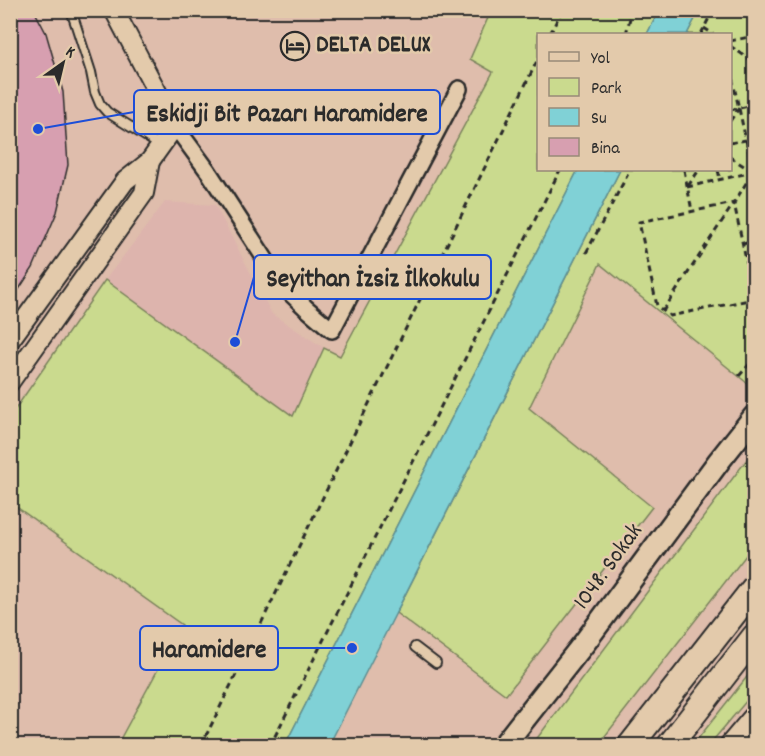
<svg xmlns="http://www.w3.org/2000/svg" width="765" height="756" viewBox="0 0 765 756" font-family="Dekko,sans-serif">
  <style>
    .built { fill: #ddb4ad }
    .green { fill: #cada8e; stroke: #7a825c; stroke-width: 1.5 }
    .water { fill: #80d1d6; stroke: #5e8f92; stroke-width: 1.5 }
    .building { fill: #d79fb0; stroke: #2b2b2b; stroke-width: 1.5 }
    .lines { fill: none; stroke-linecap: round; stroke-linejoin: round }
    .service-casing { stroke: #2b2b2b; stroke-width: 12 }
    .minor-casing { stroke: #2b2b2b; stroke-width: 20 }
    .tertiary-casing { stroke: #2b2b2b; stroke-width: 22 }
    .secondary-casing { stroke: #2b2b2b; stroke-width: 26 }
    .trunk-casing { stroke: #2b2b2b; stroke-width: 28 }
    .path { stroke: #2b2b2b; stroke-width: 3; stroke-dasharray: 6 4.5; stroke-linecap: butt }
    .service { stroke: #e3caab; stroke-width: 8 }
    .minor { stroke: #e3caab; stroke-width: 15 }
    .tertiary { stroke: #e3caab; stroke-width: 18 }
    .secondary { stroke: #e3caab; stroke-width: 21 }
    .trunk { stroke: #e3caab; stroke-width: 24 }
    .labels { text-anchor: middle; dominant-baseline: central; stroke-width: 5; stroke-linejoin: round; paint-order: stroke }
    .poi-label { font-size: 24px; font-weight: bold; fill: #2b2b2b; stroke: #e3caab; text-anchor: start }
    .street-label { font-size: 24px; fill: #2b2b2b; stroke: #e3caab }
    .leader { fill: none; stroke: #1d4ed8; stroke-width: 2 }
    .callout-dot { fill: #1d4ed8; stroke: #e3caab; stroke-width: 2 }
    .callout { fill: #e3caab; stroke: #1d4ed8; stroke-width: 2 }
    .callout-label { font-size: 26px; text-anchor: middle; font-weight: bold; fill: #2b2b2b }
  </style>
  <rect width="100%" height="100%" fill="#dfbdac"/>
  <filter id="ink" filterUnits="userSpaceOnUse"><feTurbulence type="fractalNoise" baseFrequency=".0167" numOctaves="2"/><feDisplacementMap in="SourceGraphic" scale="12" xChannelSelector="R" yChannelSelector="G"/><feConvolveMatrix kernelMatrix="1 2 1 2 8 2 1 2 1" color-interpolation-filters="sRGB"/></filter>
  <g filter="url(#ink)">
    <path class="built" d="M165,202L215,205L272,314L324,348L293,417L105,280Z"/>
    <g class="green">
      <path d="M491,11H659L647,34H538V170H578L285,745H117L182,625L11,503V415L105,280L293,416L324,348L340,356L493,72L470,59Z"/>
      <path d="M699,11H754V373L747,383L600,264L529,408L652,507L506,695L396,613L620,170H730V34H687Z"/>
      <path d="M754,450V545L598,745H532Z"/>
      <path d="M754,668V692L709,745H693Z"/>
    </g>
    <g class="water">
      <path d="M659,11V10L699,11L687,34H647Z"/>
      <path d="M578,170H620L329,745H285Z"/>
    </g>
    <path class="building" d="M10,10H34L46,33L63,92L68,165L57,212L33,268L10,303Z"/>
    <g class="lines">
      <g class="service-casing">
        <g id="service">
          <path d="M71,10L91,72L95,92L100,104L107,112L161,146"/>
          <path d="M415,647L436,663"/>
        </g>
      </g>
      <g class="minor-casing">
        <path id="minor" d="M175,126L208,171L282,285L306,308L332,330L459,89"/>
      </g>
      <g class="tertiary-casing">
        <g id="tertiary">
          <path d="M10,340L125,181L150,161L175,126L114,10"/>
          <path d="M10,382L144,193L150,161"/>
        </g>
      </g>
      <g class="secondary-casing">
        <path id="secondary" d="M503,746L585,642L719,461L754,417"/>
      </g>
      <g class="trunk-casing">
        <g id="trunk">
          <path d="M630,746L754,588"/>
          <path d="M669,746L754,637"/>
          <path d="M732,746L754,720"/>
        </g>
      </g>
      <g class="path">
        <path d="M704,28L713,34"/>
        <path d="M550,34L562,10"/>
        <path d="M626,34L632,10"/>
        <path d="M701,34L713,10"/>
        <path d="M730,41L754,36"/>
        <path d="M730,46L754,62"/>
        <path d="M730,68L753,172"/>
        <path d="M730,110L754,105"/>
        <path d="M730,121L739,108"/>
        <path d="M730,143L746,140"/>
        <path d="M730,157L753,172"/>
        <path d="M684,170L692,211"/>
        <path d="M718,170L720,179"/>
        <path d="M688,186L699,170"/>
        <path d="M687,187L753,172"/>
        <path d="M743,244L754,241"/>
        <path d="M586,253L630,170"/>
        <path d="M754,298L734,203L639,222L657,306L670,316L754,299"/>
        <path d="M663,311L734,203L754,170"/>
        <path d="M739,376L754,359"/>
        <path d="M201,746L538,59"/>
        <path d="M270,746L560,170"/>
      </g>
      <use href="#service" class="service"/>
      <use href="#minor" class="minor"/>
      <use href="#tertiary" class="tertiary"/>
      <use href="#secondary" class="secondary"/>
      <use href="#trunk" class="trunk"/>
    </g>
  </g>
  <defs>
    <g id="hotel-ring" transform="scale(1.5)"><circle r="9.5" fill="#e3caab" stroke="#2b2b2b" stroke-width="1.5"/><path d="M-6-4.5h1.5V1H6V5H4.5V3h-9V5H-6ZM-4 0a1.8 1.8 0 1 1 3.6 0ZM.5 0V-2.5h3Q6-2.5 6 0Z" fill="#2b2b2b"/></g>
  </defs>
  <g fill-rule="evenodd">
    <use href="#hotel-ring" x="295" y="46"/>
  </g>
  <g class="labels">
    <g class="poi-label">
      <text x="316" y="46">DELTA DELUX</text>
    </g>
    <g class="street-label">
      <text transform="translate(609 567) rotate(-54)">1048. Sokak</text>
    </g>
  </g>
  <path class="leader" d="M38 129L134 112M235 342L254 277M352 648L278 648"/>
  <g class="callout-dot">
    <circle cx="38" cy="129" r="6"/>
    <circle cx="235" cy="342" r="6"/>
    <circle cx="352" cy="648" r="6"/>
  </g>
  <g class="callout">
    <rect x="134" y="90" width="306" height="44" rx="6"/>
    <rect x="254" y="255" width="237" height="44" rx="6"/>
    <rect x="140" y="626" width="138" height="44" rx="6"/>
  </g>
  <g class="callout-label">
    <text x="287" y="121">Eskidji Bit Pazarı Haramidere</text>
    <text x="373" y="286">Seyithan İzsiz İlkokulu</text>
    <text x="209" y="657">Haramidere</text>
  </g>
  <rect width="765" height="756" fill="none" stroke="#e3caab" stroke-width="36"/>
  <rect x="18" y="18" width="729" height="720" fill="none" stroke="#2b2b2b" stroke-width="2" filter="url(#ink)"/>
  <rect x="537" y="33" width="195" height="138" fill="#e3caab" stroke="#998a78" stroke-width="1.5"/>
  <rect x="549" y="52" width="30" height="9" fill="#e3caab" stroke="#998a78" stroke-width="1.5"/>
  <text x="591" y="63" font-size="18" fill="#2b2b2b">Yol</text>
  <rect x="549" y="78" width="30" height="18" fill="#cada8e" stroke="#998a78" stroke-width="1.5"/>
  <text x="591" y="93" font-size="18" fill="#2b2b2b">Park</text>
  <rect x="549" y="108" width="30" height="18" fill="#80d1d6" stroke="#998a78" stroke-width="1.5"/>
  <text x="591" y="123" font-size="18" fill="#2b2b2b">Su</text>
  <rect x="549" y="138" width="30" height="18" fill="#d79fb0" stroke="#998a78" stroke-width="1.5"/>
  <text x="591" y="153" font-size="18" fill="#2b2b2b">Bina</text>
  <g transform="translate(63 63) rotate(34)" stroke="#e3caab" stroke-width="4.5" paint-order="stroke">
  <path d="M0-4.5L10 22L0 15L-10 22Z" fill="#2b2b2b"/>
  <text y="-9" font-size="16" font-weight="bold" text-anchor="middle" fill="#2b2b2b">K</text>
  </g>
</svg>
